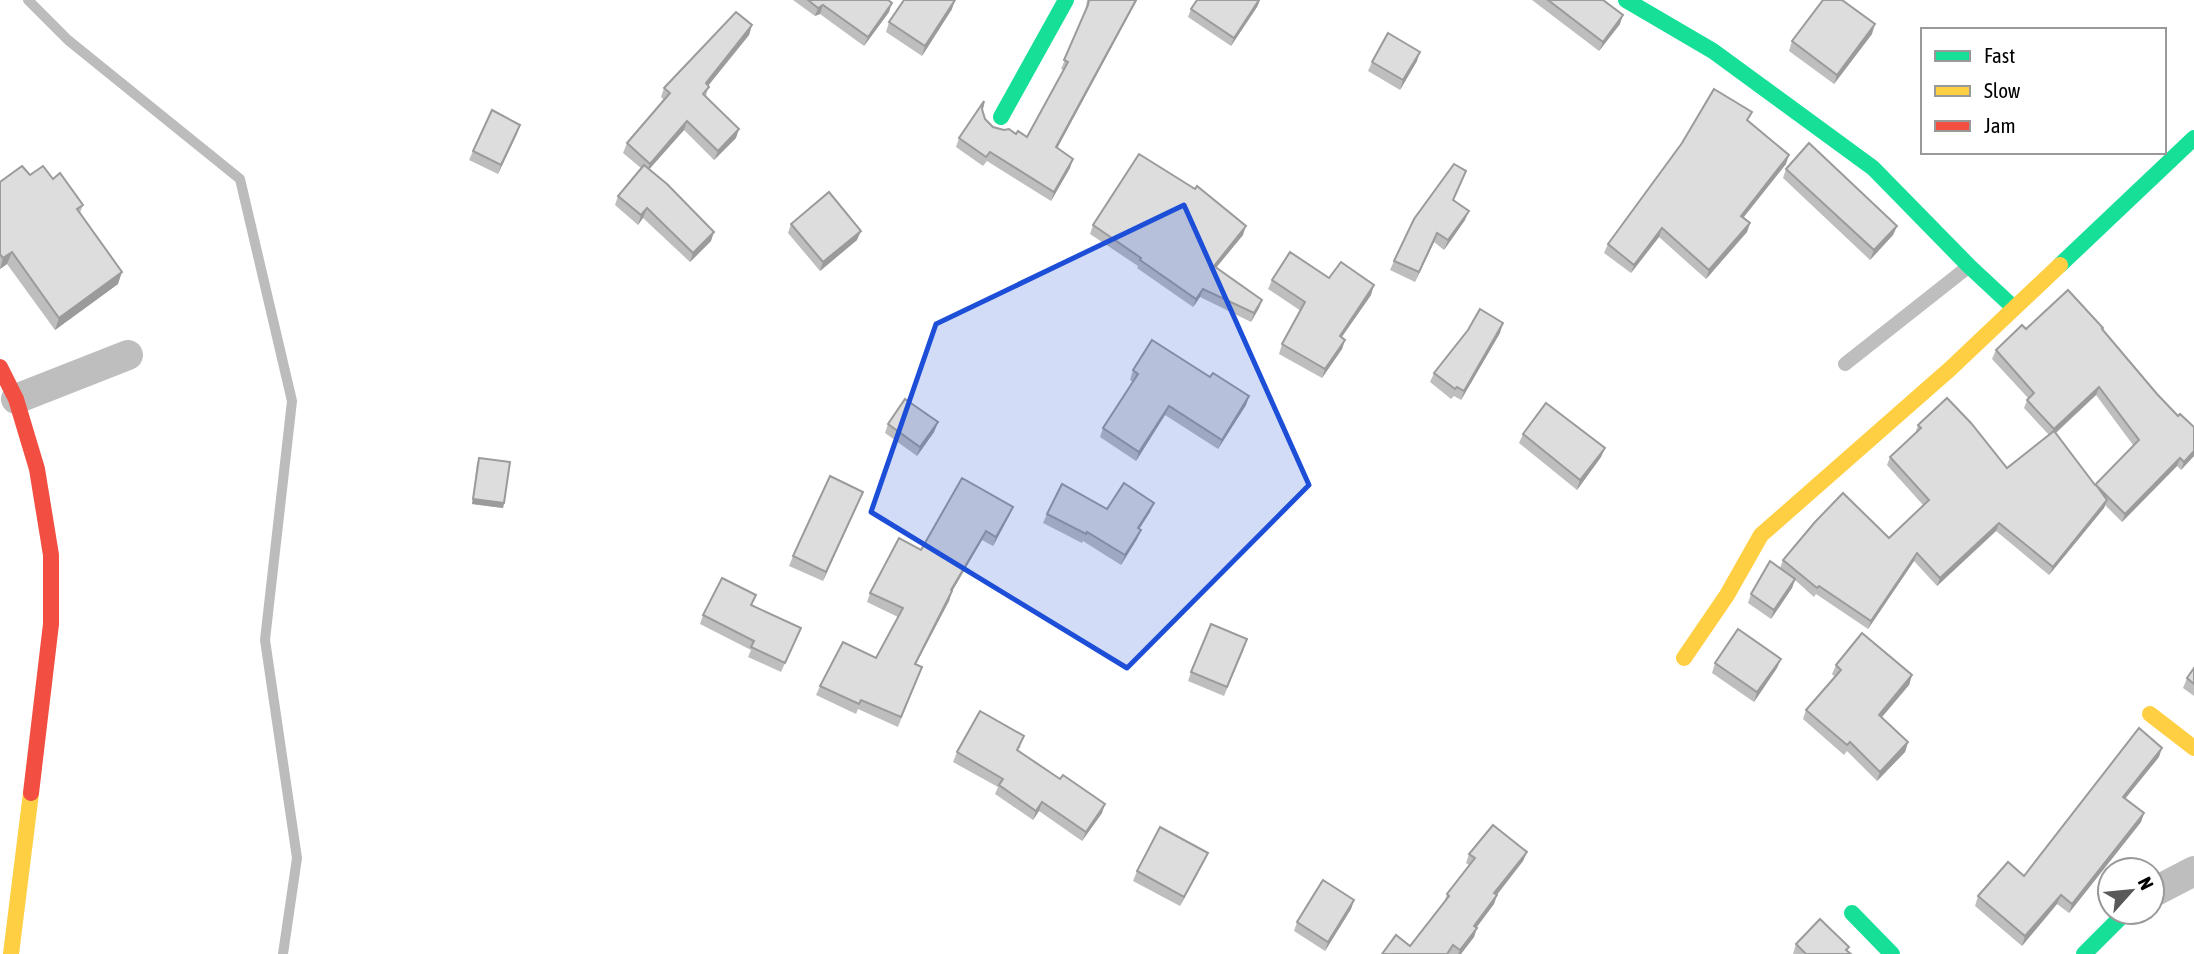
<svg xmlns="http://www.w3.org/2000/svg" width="2194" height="954" viewBox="0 0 2194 954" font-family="'Asap Condensed',sans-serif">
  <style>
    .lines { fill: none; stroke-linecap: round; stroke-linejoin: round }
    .stream { stroke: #bcbcbc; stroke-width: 10 }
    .lane { stroke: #bebebe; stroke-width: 14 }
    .street { stroke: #bebebe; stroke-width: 30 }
    .fast { stroke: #16e098; stroke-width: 16 }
    .slow { stroke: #ffcf43; stroke-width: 16 }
    .jam { stroke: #f24e42; stroke-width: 16 }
    .wall { fill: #bebebe; fill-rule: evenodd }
    .shaded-wall { fill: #9b9b9b }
    .building { fill: #ddd; stroke: #9b9b9b; stroke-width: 2 }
    .marked { fill: #1d4ed8; fill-opacity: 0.2; stroke: #1d4ed8; stroke-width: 5; stroke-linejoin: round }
  </style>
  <rect width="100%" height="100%" fill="#fff"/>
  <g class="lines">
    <path class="stream" d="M28,0L68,40L240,179L292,401L265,640L297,858L283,954"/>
    <path class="lane" d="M1845,364L1968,267"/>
    <g class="street">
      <path d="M16,399L128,355"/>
      <path d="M2152,893L2194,871"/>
    </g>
    <g class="fast">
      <path d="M1626,0L1713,51L1873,168L1969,266L2013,307"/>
      <path d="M1001,117L1066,0"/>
      <path d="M2060,265L2194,138"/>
      <path d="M1852,913L1892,954"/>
      <path d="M2084,954L2126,912"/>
    </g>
    <g class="slow">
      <path d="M1684,658L1727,595L1761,535L1950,369L2060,265"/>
      <path d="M2150,714L2194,748"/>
      <path d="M11,954L31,793"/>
    </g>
    <path class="jam" d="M0,367L16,399L37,469L51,555V624L31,793"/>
  </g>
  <g class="wall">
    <path d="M793,0H888L889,12L864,46L820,14L815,16Z"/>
    <path d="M1087,0H1137L1057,148L1073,159L1070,168L1051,201L987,161L983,166L956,147L959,138L982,109L985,119L993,127L1027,137L1064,70L1061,69L1085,12Z"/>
    <path d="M1260,0L1257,7L1231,46L1188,17L1191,9Z"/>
    <path d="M1532,0H1603L1620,24L1599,51Z"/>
    <path d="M952,9L922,56L886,32L889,22Z"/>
    <path d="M752,25L749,35L708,86L706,97L736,138L714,160L684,130L649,169L711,241L690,262L643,218L638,225L615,205L618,196L641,168L623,153L627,143L664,100L661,97L664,88Z"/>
    <path d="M1872,34L1834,84L1789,51L1792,41Z"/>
    <path d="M1417,61L1400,90L1368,71L1372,62Z"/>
    <path d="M1749,121L1786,164L1744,217L1750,223L1747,232L1706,279L1659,237L1631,273L1604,253L1608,244Z"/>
    <path d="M520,125L498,174L469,160L473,151Z"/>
    <path d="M1786,169L1897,226L1893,235L1870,260L1783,178Z"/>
    <path d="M1466,171L1453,200L1465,220L1444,250L1434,242L1415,282L1390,270L1394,261Z"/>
    <path d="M30,175L53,179L83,205L80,213L118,284L55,330L7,264L0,269V182Z"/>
    <path d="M791,224L857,240L820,271L788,233Z"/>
    <path d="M1093,225L1243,235L1216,267L1262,300L1259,308L1251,322L1200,297L1193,307L1137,268L1138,266L1090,234Z"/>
    <path d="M1329,278L1371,295L1342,337L1345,340L1342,349L1322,378L1279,354L1282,344L1301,311L1268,289L1272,280Z"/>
    <path d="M2026,329H2102L2194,456L2181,470L2177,466L2122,522L2105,505L2104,508L2049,575L1996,531L1937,586L1914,561L1868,629L1816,594L1814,597L1795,580L1792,588L1771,619L1748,603L1751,594L1780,568L1783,560L1889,538L1923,505L1887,465L1890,457L1915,434L1918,425L2007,468L2049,435L2024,408L2028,398L1992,359L1996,350ZM2096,395L2133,445L2095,485L2056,433Z"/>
    <path d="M1500,333L1461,400L1454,396L1451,399L1430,382L1434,373Z"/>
    <path d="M1133,370L1210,377L1249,396L1246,405L1218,449L1165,415L1136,461L1100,437L1103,428L1133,382L1130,380Z"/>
    <path d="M938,422L934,432L917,456L885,433L888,424Z"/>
    <path d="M1523,434L1605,448L1601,457L1577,490L1519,443Z"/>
    <path d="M479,458L504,503L503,508L472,504L477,463Z"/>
    <path d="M863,492L823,581L789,566L793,556Z"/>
    <path d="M1154,503L1150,512L1139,529L1141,530L1137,539L1121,565L1083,541L1082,543L1043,523L1047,514L1107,509Z"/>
    <path d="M1013,507L1009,516L993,546L982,540L952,591L949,601L916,664L922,667L898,727L858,709L856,714L816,695L820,686L876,658L898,617L867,602L870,593Z"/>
    <path d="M752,605L801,628L781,672L748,657L751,650L700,624L703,615Z"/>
    <path d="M1244,649L1224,696L1188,681L1191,672Z"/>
    <path d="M1781,659L1777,668L1754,702L1712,673L1715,663Z"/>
    <path d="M1836,665L1912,675L1909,685L1882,717L1908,742L1905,752L1877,781L1847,751L1844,755L1803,719L1806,710L1835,677L1832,674Z"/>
    <path d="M2194,668V696L2183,688L2187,678Z"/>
    <path d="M1021,746L1018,750L1102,813L1082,841L1039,811L1033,820L995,794L998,787L953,762L957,752Z"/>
    <path d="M2159,757L2125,799L2144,813L2141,822L2069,913L2057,904L2022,946L1975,906L1978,896L2024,876Z"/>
    <path d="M1527,852L1523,861L1497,895L1494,904L1476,927L1474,937L1461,954H1382L1410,946L1444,903L1447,894L1469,865L1466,863L1469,854Z"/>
    <path d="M1208,853L1204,862L1180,906L1133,881L1137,871Z"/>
    <path d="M1354,900L1351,909L1325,951L1294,931L1297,922Z"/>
    <path d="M1796,944L1847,951L1851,954H1793Z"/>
  </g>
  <g class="shaded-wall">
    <path d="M955,0L952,9L922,56L925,46Z"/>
    <path d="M1136,0H1137L1053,156L1056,147Z"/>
    <path d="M1260,0L1257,7L1231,46L1234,38Z"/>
    <path d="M892,3L889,12L864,46L868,37Z"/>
    <path d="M823,5L820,14L815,16L818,8Z"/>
    <path d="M1623,15L1620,24L1599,51L1603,42Z"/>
    <path d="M1875,24L1872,34L1834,84L1837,75Z"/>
    <path d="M752,25L749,35L702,93L706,83Z"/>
    <path d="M1420,52L1417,61L1400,90L1403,80Z"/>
    <path d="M687,121L684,130L646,173L650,164Z"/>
    <path d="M520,125L517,134L498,174L501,165Z"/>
    <path d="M739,129L736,138L714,160L718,151Z"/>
    <path d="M1789,155L1786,164L1738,224L1741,216Z"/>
    <path d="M1073,159L1070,168L1051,201L1054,192Z"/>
    <path d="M647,208L643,218L638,225L641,215Z"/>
    <path d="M1469,211L1465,220L1444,250L1448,240Z"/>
    <path d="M1750,223L1747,232L1706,279L1709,270Z"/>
    <path d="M1246,226L1243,235L1211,274L1214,266Z"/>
    <path d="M1897,226L1893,235L1870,260L1874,250Z"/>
    <path d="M1662,228L1659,237L1631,273L1634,265Z"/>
    <path d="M861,231L857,240L820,271L823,262Z"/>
    <path d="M714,232L711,241L690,262L693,253Z"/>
    <path d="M1437,233L1434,242L1415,282L1419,272Z"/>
    <path d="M12,252L7,264L0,269L3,258Z"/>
    <path d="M122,272L118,284L55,330L59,318Z"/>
    <path d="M1374,285L1371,295L1336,345L1340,336Z"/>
    <path d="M1203,289L1200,297L1193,307L1196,299Z"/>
    <path d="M1262,300L1259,308L1251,322L1254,313Z"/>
    <path d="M1503,323L1500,333L1461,400L1464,391Z"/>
    <path d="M1345,340L1342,349L1322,378L1325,369Z"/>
    <path d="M2099,387L2096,395L2051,437L2054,429Z"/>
    <path d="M1249,396L1246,405L1218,449L1222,440Z"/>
    <path d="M1169,406L1165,415L1136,461L1139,452Z"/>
    <path d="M938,422L934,432L917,456L920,447Z"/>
    <path d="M1605,448L1601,457L1577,490L1580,480Z"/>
    <path d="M2194,451V456L2181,470L2184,462Z"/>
    <path d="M2180,458L2177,466L2122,522L2125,514Z"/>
    <path d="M863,492L859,502L823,581L826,572Z"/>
    <path d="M473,499L504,503L503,508L472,504Z"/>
    <path d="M2107,500L2104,508L2049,575L2053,567Z"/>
    <path d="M1154,503L1150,512L1134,537L1138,528Z"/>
    <path d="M1013,507L1009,516L993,546L996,537Z"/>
    <path d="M1999,523L1996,531L1937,586L1940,578Z"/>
    <path d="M1141,530L1137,539L1121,565L1125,555Z"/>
    <path d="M986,531L982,540L947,600L951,590Z"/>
    <path d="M1917,553L1914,561L1868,629L1871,621Z"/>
    <path d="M1795,579L1792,588L1771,619L1774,610Z"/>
    <path d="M952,591L949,601L911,673L915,664Z"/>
    <path d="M1781,659L1777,668L1754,702L1757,692Z"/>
    <path d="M1912,675L1909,685L1876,724L1879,715Z"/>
    <path d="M1908,742L1905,752L1877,781L1880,772Z"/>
    <path d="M2162,748L2159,757L2119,806L2123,797Z"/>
    <path d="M1042,802L1039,811L1033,820L1036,811Z"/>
    <path d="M1105,804L1102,813L1082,841L1086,832Z"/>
    <path d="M2144,813L2141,822L2069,913L2072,904Z"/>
    <path d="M1527,852L1523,861L1491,902L1494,893Z"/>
    <path d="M1208,853L1204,862L1180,906L1184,897Z"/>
    <path d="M1497,895L1494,904L1471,935L1474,926Z"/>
    <path d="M2061,895L2057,904L2022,946L2025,936Z"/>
    <path d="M1354,900L1351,909L1325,951L1328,942Z"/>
    <path d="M1477,928L1474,937L1461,954H1458L1460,950Z"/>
  </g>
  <g class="building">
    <path d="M808,0H888L892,3L868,37L823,5L818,8Z"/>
    <path d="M904,0H955L925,46L889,22Z"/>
    <path d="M1089,0H1136L1056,147L1073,159L1054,192L990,152L986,157L959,138L984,101L982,109L985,119L993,127L1004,130L1009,129L1016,134L1018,131L1027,137L1068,62L1064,60L1088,5Z"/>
    <path d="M1197,0H1259L1234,38L1191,9Z"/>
    <path d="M1548,0H1603L1623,15L1603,42Z"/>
    <path d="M1823,0H1842L1875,24L1837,75L1792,41Z"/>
    <path d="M736,12L752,25L706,83L709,87L703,94L739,129L718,151L687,121L650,164L627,143L670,93L664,88Z"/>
    <path d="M1388,33L1420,52L1403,80L1372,62Z"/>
    <path d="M1714,89L1752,112L1747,120L1789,155L1741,216L1750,223L1709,270L1662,228L1634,265L1608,244L1682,143Z"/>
    <path d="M492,110L520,125L501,165L473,151Z"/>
    <path d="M1809,143L1897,226L1874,250L1786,169Z"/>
    <path d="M1139,154L1195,189L1197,186L1246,226L1214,266L1262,300L1254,313L1203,289L1196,299L1140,260L1141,258L1093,225Z"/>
    <path d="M1454,164L1466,171L1453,200L1469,211L1448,240L1437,233L1419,272L1394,261L1414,219Z"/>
    <path d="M644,165L667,184L714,232L693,253L647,208L641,215L618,196Z"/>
    <path d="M22,166L30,175L43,166L53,179L60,173L83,205L77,209L122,272L59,318L12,252L3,258L0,254V182Z"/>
    <path d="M829,192L861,231L823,262L791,224Z"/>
    <path d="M1290,252L1329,278L1341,262L1374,285L1340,336L1345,340L1325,369L1282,344L1305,302L1272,280Z"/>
    <path d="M2068,290L2103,328L2102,329L2157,394L2178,416L2180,414L2194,427V451L2184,462L2180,458L2125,514L2096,485L2107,500L2053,567L1999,523L1940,578L1917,553L1871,621L1819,586L1817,588L1783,560L1815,522L1843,493L1889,538L1929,500L1890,457L1921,428L1918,425L1947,398L1971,423L2007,468L2054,431L2095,485L2139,440L2099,387L2054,429L2027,400L2034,393L1996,350L2022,325L2026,329Z"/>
    <path d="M1480,309L1503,323L1464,391L1457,387L1455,389L1434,373L1468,330Z"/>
    <path d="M1152,340L1210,377L1213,373L1249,396L1222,440L1169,406L1139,452L1103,428L1138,374L1133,370Z"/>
    <path d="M905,399L938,422L920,447L888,424Z"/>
    <path d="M1546,403L1605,448L1580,480L1523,434Z"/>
    <path d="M479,458L510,462L504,503L473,499Z"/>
    <path d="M830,476L863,492L826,572L793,556Z"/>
    <path d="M962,478L1013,507L996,537L986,531L951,590L952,591L915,664L922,667L901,717L861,700L859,704L820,686L843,642L876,658L903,608L870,593L899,538L921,550Z"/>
    <path d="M1124,483L1154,503L1138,528L1141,530L1125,555L1087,532L1086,534L1047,514L1062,484L1107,509Z"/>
    <path d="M1770,561L1795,579L1774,610L1751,594Z"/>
    <path d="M722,578L756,595L751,605L801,628L785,663L751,647L754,641L703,615Z"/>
    <path d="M1211,624L1247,639L1227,687L1191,672Z"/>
    <path d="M1738,629L1781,659L1757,692L1715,663Z"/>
    <path d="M1862,633L1912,675L1879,715L1908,742L1880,772L1850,742L1847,745L1806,710L1841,670L1836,665Z"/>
    <path d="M2194,668V684L2187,678Z"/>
    <path d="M980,711L1024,736L1017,750L1060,779L1063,775L1105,804L1086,832L1042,802L1036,811L999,785L1003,779L957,752Z"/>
    <path d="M2139,728L2162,748L2123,797L2144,813L2072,904L2061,895L2025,936L1978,896L2008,862L2024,876Z"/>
    <path d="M1493,825L1527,852L1494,893L1497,895L1474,926L1477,928L1460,950L1453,945L1447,954H1382L1396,935L1410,946L1449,896L1447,894L1475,858L1469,854Z"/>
    <path d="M1160,827L1208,853L1184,897L1137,871Z"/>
    <path d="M1323,880L1354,900L1328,942L1297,922Z"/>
    <path d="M1820,919L1849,947L1846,950L1851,954H1806L1796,944Z"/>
  </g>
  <path class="marked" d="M1184,205L1309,485L1127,668L871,512L936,324Z"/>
  <rect x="1921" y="28" width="245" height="126" fill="#ffffff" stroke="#999999" stroke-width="2"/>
  <rect x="1935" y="51" width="35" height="10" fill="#16e098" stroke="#999999" stroke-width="2"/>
  <text x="1984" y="63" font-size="21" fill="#000000">Fast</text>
  <rect x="1935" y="86" width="35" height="10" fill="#ffcf43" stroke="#999999" stroke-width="2"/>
  <text x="1984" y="98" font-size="21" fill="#000000">Slow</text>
  <rect x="1935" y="121" width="35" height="10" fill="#f24e42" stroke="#999999" stroke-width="2"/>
  <text x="1984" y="133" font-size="21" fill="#000000">Jam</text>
  <g transform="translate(2131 891) rotate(63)"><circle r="33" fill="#ffffff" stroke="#999999" stroke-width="2"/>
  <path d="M0-5L12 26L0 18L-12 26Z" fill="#595959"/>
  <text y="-10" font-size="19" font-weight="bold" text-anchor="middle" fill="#000000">N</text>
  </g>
</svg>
